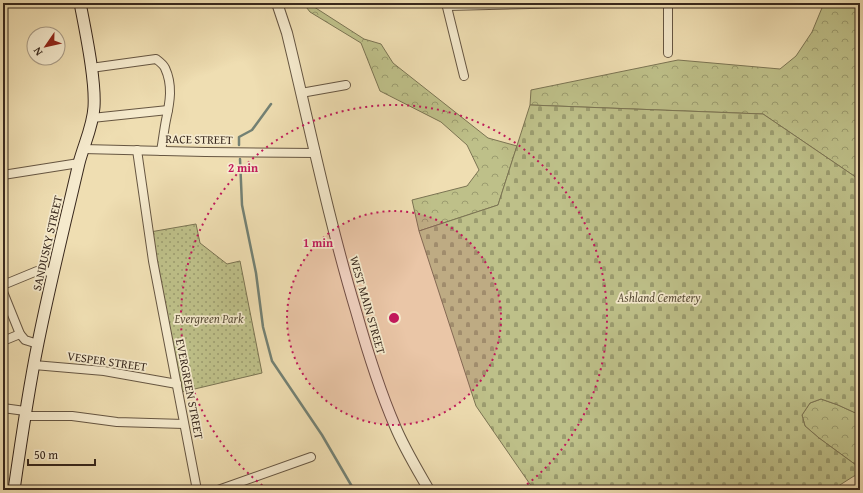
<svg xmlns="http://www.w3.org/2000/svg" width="863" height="493" viewBox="0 0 863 493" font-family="'Gentium Book Plus',serif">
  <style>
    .grass { fill: url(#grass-dots); stroke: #7b7453 }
    .forest { fill: url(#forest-crowns); stroke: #7b7453 }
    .cemetery { fill: url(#cemetery-stones); stroke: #7b7453 }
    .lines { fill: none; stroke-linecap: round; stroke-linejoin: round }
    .stream { stroke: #738174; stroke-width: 2.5 }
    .minor-casing { stroke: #665642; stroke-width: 10 }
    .tertiary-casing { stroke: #665642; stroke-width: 12 }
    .secondary-casing { stroke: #38281d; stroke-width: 13 }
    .minor { stroke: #f5eacd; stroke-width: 8 }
    .tertiary { stroke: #f5eacd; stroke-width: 10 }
    .secondary { stroke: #f5eacd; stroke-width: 11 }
    .ring { fill: none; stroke: #c2185b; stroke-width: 2; stroke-dasharray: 2 4 }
    .labels { text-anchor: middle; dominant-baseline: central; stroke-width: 3.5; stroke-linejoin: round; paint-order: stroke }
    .street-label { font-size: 12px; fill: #38281d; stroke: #f5eacd }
    .park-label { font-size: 12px; font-style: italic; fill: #5a4e38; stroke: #f5eacd }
    .centre { fill: #c2185b; stroke: #f5eacd; stroke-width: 2 }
    .ring-label { font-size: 12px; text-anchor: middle; font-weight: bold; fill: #c2185b; stroke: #f5eacd; stroke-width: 3.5; stroke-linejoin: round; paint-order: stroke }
  </style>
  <defs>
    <pattern id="grass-dots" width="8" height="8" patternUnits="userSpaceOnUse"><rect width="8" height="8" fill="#bec089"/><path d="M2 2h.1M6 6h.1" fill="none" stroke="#9b9c6f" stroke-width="1.8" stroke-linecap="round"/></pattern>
    <pattern id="forest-crowns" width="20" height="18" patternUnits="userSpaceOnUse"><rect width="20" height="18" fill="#bec089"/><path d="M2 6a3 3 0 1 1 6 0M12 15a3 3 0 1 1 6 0" fill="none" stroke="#9b9c6f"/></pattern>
    <pattern id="cemetery-stones" width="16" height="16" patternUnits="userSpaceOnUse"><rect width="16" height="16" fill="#bec089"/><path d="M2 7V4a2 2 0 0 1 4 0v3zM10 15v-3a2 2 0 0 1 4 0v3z" fill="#9b9c6f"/></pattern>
  </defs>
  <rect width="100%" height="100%" fill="#efdeb2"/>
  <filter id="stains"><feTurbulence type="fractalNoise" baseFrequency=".005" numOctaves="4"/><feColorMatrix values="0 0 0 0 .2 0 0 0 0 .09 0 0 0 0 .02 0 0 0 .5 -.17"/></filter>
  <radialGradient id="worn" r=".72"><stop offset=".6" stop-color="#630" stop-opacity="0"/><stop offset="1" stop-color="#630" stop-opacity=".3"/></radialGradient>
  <path class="grass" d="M196,224L200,243L227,264L240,261L262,373L182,392L150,232Z"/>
  <g class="forest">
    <path d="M303,3H308L364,39L381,44L393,63L488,138L517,146L498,205L419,231L412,200L467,186L479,170L467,145L441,122L380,91L361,43L310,12Z"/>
    <path d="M824,3H860V180L763,114L530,105L531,90L678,60L780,69L796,56L812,32Z"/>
    <path d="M821,399L838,405L860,415V468L819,438L805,426L802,415L810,403Z"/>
  </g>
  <path class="cemetery" d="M530,105L763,114L860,180V415L838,405L821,399L810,403L802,415L805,426L819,438L860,468V475L854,476L832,490H534L476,406L419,231L498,205Z"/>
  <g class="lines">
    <g class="stream">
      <path d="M239,145V137L252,130L271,104"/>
      <path d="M240,159L242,205L256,273L263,327L272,361L322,435L354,490"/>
    </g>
    <g class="minor-casing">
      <g id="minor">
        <path d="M446,3L464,76"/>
        <path d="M668,3V53"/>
        <path d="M447,6L574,3"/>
        <path d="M91,68L156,59C160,62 163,64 165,68C173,85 170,102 166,120C164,130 163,140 161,151"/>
        <path d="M301,93L346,85"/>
        <path d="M92,118L168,110"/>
        <path d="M83,149L205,152L316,153"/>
        <path d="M137,150L153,261L197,490"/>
        <path d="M3,175L79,163"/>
        <path d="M3,285L37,271L54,272"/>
        <path d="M3,292L20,334L25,340L38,344"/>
        <path d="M3,341L20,334"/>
        <path d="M34,365L104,371L177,384"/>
        <path d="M3,408L25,411"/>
        <path d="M25,416H72L117,422L184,424"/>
        <path d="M218,490L311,457"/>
      </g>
    </g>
    <g class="tertiary-casing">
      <path id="tertiary" d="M277,3L287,33L293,58C313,143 331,228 356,311C367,350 379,389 395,426C404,448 417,469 429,490"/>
    </g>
    <g class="secondary-casing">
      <path id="secondary" d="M14,490C21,441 28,392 38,343C50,283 65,223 79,163C84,144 93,126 94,107C95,92 93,78 91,64C88,43 84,23 80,3"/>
    </g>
    <use href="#minor" class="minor"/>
    <use href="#tertiary" class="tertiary"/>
    <use href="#secondary" class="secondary"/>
  </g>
  <circle cx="394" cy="318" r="107" fill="#c2185b" fill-opacity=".12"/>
  <g class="ring">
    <circle cx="394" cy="318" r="107"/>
    <path d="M267 489A213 213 0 1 1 521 489"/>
  </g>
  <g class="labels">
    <g class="street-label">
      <text transform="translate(199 139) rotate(1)">RACE STREET</text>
      <text transform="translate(47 243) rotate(-77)">SANDUSKY STREET</text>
      <text transform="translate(368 305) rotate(74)">WEST MAIN STREET</text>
      <text transform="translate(107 361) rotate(8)">VESPER STREET</text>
      <text transform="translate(190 389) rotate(79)">EVERGREEN STREET</text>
    </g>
    <g class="park-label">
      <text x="659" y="297">Ashland Cemetery</text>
      <text x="209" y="318">Evergreen Park</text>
    </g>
  </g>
  <circle cx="394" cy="318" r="6" class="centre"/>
  <g class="ring-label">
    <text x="243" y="172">2 min</text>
    <text x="318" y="247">1 min</text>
  </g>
  <rect width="863" height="493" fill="none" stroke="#efdeb2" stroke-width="16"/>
  <rect x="4" y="4" width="855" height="485" fill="none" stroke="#38281d" stroke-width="2"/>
  <rect x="8" y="8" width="847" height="477" fill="none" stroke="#38281d"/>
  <g transform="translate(46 46) rotate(236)"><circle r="19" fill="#f5eacd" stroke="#a99c87"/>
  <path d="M0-3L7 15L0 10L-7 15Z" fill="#8f2418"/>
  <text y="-6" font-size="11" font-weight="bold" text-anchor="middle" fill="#38281d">N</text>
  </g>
  <path d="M28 459v6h67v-6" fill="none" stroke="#38281d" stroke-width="2"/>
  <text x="34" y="459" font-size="12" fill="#38281d" stroke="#f5eacd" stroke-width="3" paint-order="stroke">50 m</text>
  <rect width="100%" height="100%" filter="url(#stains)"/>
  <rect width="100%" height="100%" fill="url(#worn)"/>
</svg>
